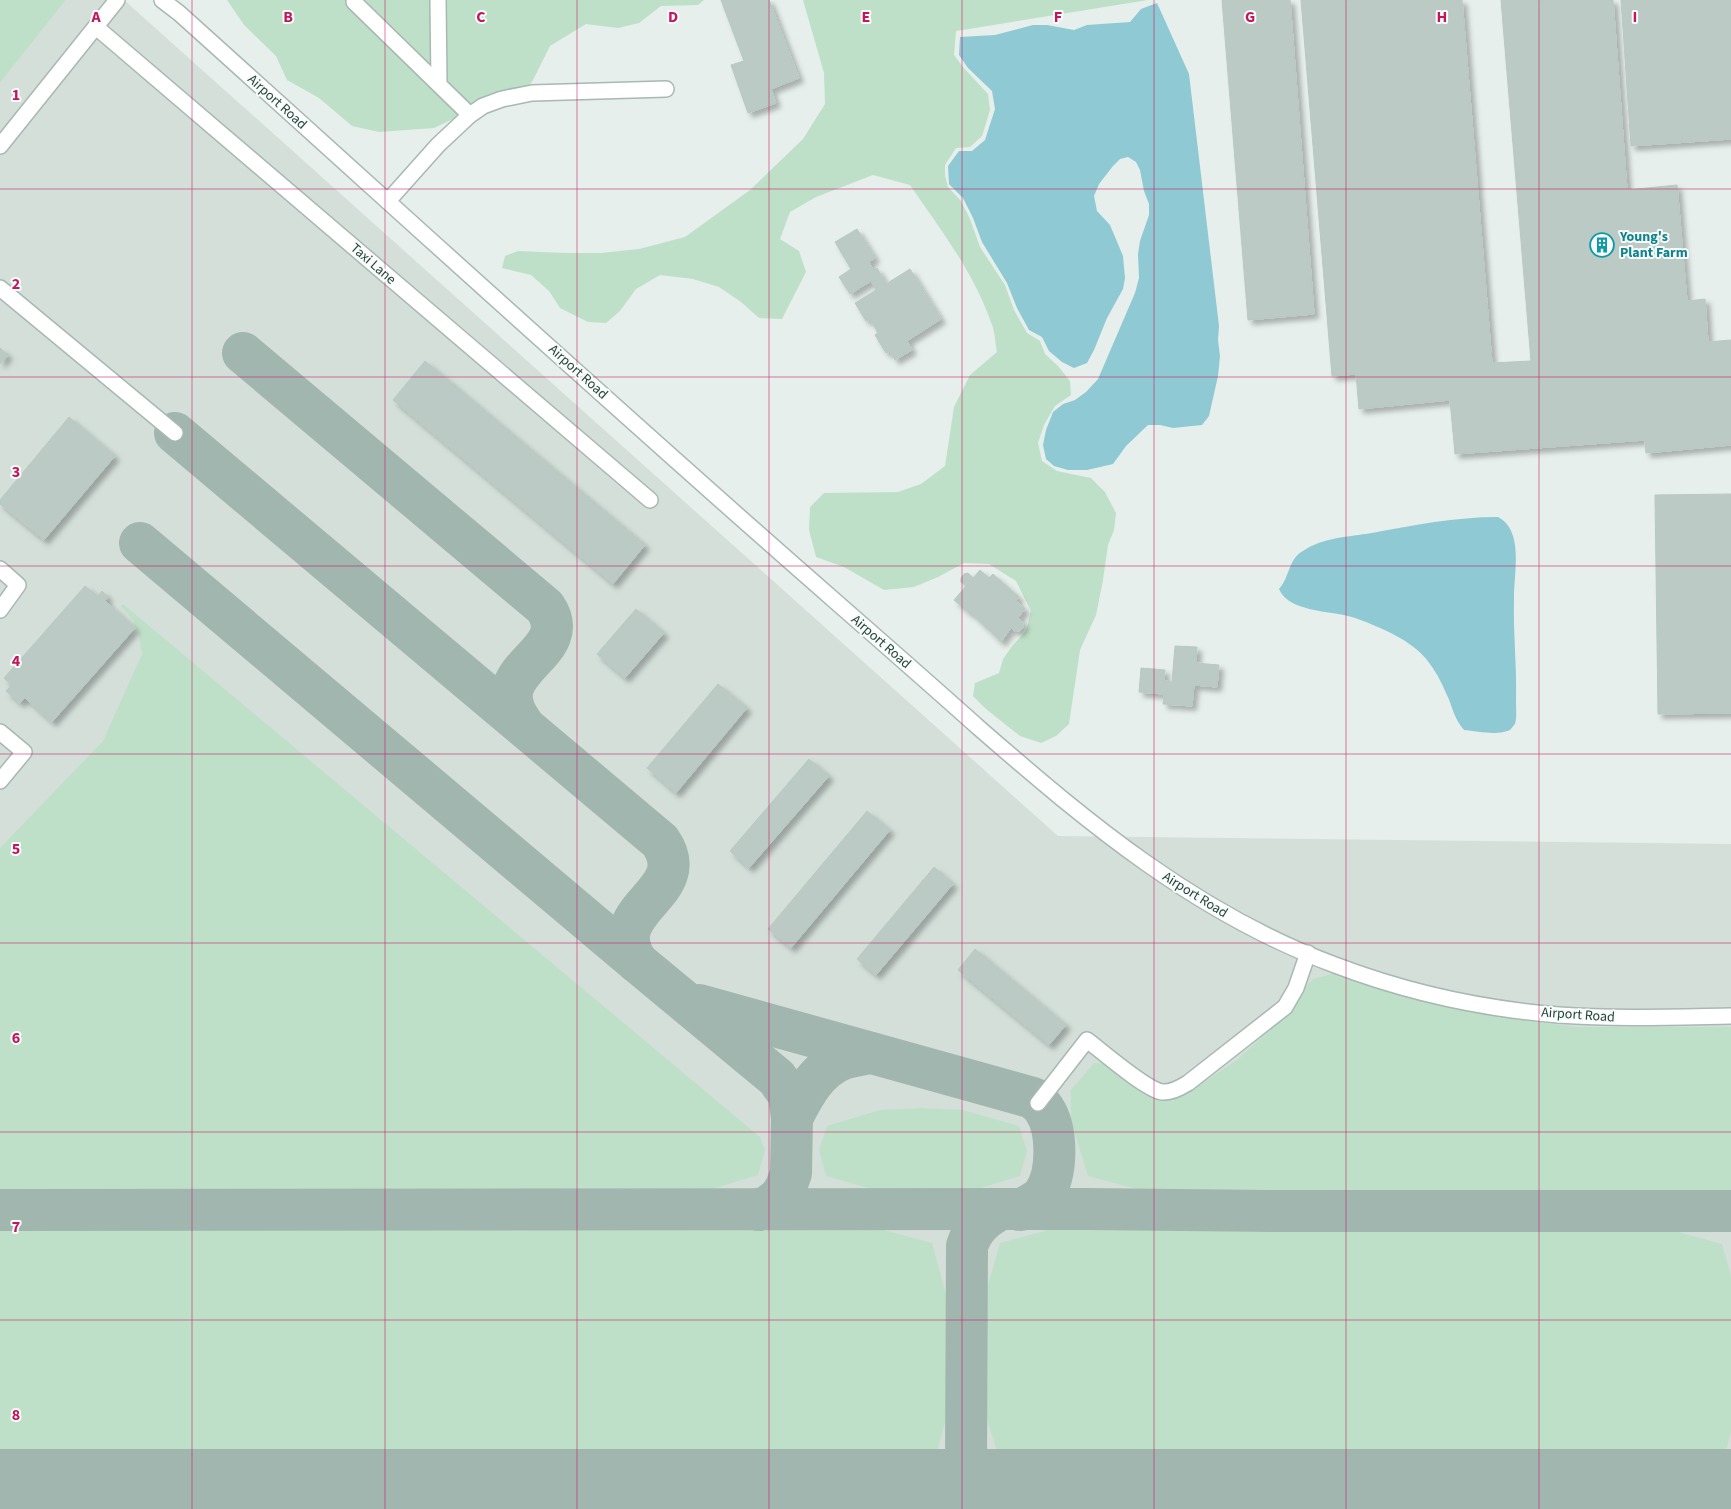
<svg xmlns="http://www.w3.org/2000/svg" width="1731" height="1509" viewBox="0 0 1731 1509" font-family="'Source Sans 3',sans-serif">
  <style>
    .built { fill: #d4dfda }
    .green { fill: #bfe0c8 }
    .water { fill: #8ec9d4 }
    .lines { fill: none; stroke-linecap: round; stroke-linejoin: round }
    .taxiway { stroke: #a2b6b0; stroke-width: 42 }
    .runway { stroke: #a2b6b0; stroke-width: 108 }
    .building { fill: #bbcac4; stroke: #b8c9c2; filter: url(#shadow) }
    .minor-casing { stroke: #a8b8b2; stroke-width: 18 }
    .minor { stroke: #fff; stroke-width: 15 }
    .grid { fill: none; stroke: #c2185b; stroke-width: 1; stroke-opacity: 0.55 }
    .labels { text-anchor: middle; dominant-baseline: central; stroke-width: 4; stroke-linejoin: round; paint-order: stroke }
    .street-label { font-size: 14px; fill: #24423a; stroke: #f7fbf9 }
    .culture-label { font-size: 14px; font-weight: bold; fill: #0d838f; stroke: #f7fbf9; text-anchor: start }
    .grid-label { font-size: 16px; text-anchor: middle; font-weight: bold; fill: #c2185b; stroke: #f7fbf9; stroke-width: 4; stroke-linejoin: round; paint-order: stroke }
  </style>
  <defs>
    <filter id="shadow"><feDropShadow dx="4.5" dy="4.5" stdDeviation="2.5" flood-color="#0004"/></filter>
  </defs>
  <rect width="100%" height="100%" fill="#e6efeb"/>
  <path class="built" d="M66,0H124L1058,836L1731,844V1509H0V83Z"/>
  <g class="green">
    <path d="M0,0H66L0,83Z"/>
    <path d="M227,0H704L698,5L661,6L639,23L618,28L586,24L550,46L533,80L517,103H487L434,128L379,132L352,126L319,98L287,80L276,56L244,25Z"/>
    <path d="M803,0H1148L956,31L954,55L963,67L988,94L990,110L982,136L970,147L956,148L945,165V175L948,187L961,201L970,219L980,247L1005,285L1014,310L1027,333L1040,341L1045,354L1058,366L1070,381L1071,395L1055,406L1044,425L1038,443L1042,461L1057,471L1091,478L1105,492L1116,513L1114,530L1108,545L1103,580L1096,615L1080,650L1069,724L1056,736L1041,743L1020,736L986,709L973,696L975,683L999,673L1003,659L1013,645L1026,631L1031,611L1016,581L989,564L964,563L938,577L914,587L884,590L844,567L816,557L809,530L810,507L824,493L898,492L921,484L945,466L954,407L970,375L997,352C995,342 995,331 991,322C973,271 940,229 910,185L873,175L816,197L790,212L780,239L799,251L806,272L782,319L759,318L741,302L719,287L693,279L660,275L636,289L620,311L606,323L588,322L560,308L549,291L531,275L502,268L505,256L518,251L565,253H601L639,249L685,237L750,190L803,139L825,104L824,73Z"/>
    <path d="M123,604L760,1137L765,1150L758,1175L703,1192L567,1197L0,1196V848L103,741L142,654L139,636L133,620L121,606Z"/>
    <path d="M1336,973L1410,997L1481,1014L1538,1022L1577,1027H1731V1198H1277L1144,1191L1088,1176L1071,1121V1090L1094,1063L1106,1064L1133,1086L1155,1098L1172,1101L1190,1091L1237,1060L1282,1018L1299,994L1313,979Z"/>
    <path d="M921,1108L963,1110L1019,1126L1027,1151L1020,1176L965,1193L924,1194L882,1192L826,1176L819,1150L827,1126L880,1110Z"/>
    <path d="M747,1221L876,1228L932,1243L947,1298L951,1353L948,1412L933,1465L9,1464L0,1461V1225L9,1222Z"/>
    <path d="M1534,1222L1664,1228L1722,1244L1731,1276V1432L1722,1465L1001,1464L985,1413L981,1354L984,1299L1000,1243L1055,1228L1191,1223Z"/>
  </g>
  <g class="water">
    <path d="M1157,3L1189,74L1219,326L1218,340L1220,356L1218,376L1209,416L1202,425L1173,428L1160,425H1148L1126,446L1113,464L1087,470H1068L1054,466L1046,459L1043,445L1046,430L1053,412L1063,404L1075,400L1086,392L1098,379L1135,293L1139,278L1138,254L1140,241L1149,215V204L1144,191L1140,170L1136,162L1128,157L1120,159L1113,166L1099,184L1094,196L1097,211L1110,225L1123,256L1125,278L1123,289L1107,318L1094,350L1087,363L1074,368L1062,362L1049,351L1042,337L1029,330L1017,308L1007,283L982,242L973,218L963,198L949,184L948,166L959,151H972L985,140L995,109L992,91L968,68L959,55L960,37L995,35L1033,25H1047L1074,30L1087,25L1130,22L1141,9Z"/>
    <path d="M1498,517C1524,530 1514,573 1514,598C1513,632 1517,667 1516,701C1516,708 1517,718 1515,724C1514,725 1511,729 1510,730C1497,736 1477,731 1464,730C1453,717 1453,707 1446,693C1441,681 1435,670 1427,660C1411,640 1382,628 1358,619C1337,610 1289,614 1279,589C1290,577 1288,559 1303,551C1324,537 1348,537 1372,533C1414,525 1455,517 1498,517Z"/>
  </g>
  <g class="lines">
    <g class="taxiway">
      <path d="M243,353L545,607C578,655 481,667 522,723"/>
      <path d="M175,433L660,841C697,893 601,908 637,962"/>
      <path d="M140,543L637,962L777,1078L789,1095L792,1118L791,1173L786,1187L780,1197L770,1205L759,1210"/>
      <path d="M699,1005L1033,1098C1037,1102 1042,1105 1044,1109C1058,1130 1058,1175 1043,1195C1037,1202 1028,1206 1020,1210"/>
      <path d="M792,1118C804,1094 817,1069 843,1059C851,1056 861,1055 870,1053"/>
      <path d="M0,1210L1086,1209L1275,1211H1731"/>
      <path d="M966,1460C979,1489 990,1495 1021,1503"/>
      <path d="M921,1503C946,1495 956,1485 966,1460L967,1246C973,1228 983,1219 999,1210"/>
      <path d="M1710,1503L1724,1499L1731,1494"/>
    </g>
    <path class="runway" d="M0,1503H1731"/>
  </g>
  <g class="building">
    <path d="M721,0H769L799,78L771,89L776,103L748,113L731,65L744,61Z"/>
    <path d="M1222,0H1290L1314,314L1248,320Z"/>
    <path d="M1301,0H1462L1492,363L1531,361L1501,0H1613L1627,190L1677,185L1687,301L1705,299L1708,342L1731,340V445L1646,453L1645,440L1455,454L1450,400L1359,409L1356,374L1332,376Z"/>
    <path d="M1621,0H1731V139L1631,146Z"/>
    <path d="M857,229L875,258L869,262L873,270L877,268L886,284L910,269L941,319L907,341L912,350L895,360L890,351L886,353L875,335L878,333L870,319L866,321L855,303L876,290L871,281L850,294L839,277L851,269L835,242Z"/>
    <path d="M0,348L8,355L0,364Z"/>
    <path d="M425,361L645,545L613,584L393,400Z"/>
    <path d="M69,417L115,456L44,540L0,504V500Z"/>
    <path d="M1731,494V713L1658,714L1655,495Z"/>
    <path d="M980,570L989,578L993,574L1019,597L1016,601L1025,609L1018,618L1023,622V627L1020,631H1015L1011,628L1001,642L970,612L969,613L954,600L966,586L961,582V578L964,574L968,573L973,578Z"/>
    <path d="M85,586L98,596L102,591L108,597L105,601L135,628L52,722L25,698L20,703L6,691L12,685L4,678Z"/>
    <path d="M636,609L664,633L625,678L597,654Z"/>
    <path d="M1175,646L1197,647L1196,663L1219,665L1217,687L1194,685L1192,706L1163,704L1164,694L1139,692L1141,668L1165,670L1164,681L1172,682Z"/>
    <path d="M718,684L747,708L676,793L647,768Z"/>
    <path d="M809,759L829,776L749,868L730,851Z"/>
    <path d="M867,811L890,830L791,948L768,929Z"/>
    <path d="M934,867L953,884L876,975L857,959Z"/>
    <path d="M975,949L1066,1025L1049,1045L958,970Z"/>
  </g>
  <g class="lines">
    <g class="minor-casing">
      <g id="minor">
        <path d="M162,0L179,13C397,209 614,408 835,601C883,643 931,685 979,728C1088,823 1197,914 1335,965C1406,992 1483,1009 1559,1015C1616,1019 1674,1017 1731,1016"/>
        <path d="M438,0L439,84"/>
        <path d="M354,2L470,115"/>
        <path d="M96,27L650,500"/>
        <path d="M0,146L117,0"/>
        <path d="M388,201L438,145L470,115L483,106L502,99L532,93L666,89"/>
        <path d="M0,288L175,433"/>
        <path d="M0,569L18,585L0,610"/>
        <path d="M0,732L24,752L0,781"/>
        <path d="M1038,1103L1087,1040C1103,1052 1145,1089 1162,1092C1171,1093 1180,1088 1188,1083L1285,1007L1296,988L1308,953"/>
      </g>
    </g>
    <use href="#minor" class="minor"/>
  </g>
  <path class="grid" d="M192,0V1509M385,0V1509M577,0V1509M769,0V1509M962,0V1509M1154,0V1509M1346,0V1509M1539,0V1509M0,189H1731M0,377H1731M0,566H1731M0,754H1731M0,943H1731M0,1132H1731M0,1320H1731"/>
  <defs>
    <g id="building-ring" transform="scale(1.25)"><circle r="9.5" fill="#f7fbf9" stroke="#0f9aa8" stroke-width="1.5"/><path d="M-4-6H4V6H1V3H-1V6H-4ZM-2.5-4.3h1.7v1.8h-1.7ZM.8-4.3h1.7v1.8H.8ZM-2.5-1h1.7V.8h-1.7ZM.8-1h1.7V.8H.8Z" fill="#0f9aa8"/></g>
  </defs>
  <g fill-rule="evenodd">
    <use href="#building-ring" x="1602" y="245"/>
  </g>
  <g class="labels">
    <g class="street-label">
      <text transform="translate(277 102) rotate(42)">Airport Road</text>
      <text transform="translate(373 264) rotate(41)">Taxi Lane</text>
      <text transform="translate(578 372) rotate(42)">Airport Road</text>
      <text transform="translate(881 642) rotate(41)">Airport Road</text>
      <text transform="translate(1195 895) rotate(32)">Airport Road</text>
      <text transform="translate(1578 1015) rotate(4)">Airport Road</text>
    </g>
    <g class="culture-label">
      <text x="1620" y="237">Young's<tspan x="1620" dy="16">Plant Farm</tspan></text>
    </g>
  </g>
  <g class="grid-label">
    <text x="96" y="22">A</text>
    <text x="288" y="22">B</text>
    <text x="481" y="22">C</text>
    <text x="673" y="22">D</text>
    <text x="866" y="22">E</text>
    <text x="1058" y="22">F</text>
    <text x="1250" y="22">G</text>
    <text x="1442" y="22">H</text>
    <text x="1635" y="22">I</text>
    <text x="16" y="100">1</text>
    <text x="16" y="289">2</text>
    <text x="16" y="477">3</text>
    <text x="16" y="666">4</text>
    <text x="16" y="854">5</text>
    <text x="16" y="1043">6</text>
    <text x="16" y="1232">7</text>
    <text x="16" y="1420">8</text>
  </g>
</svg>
